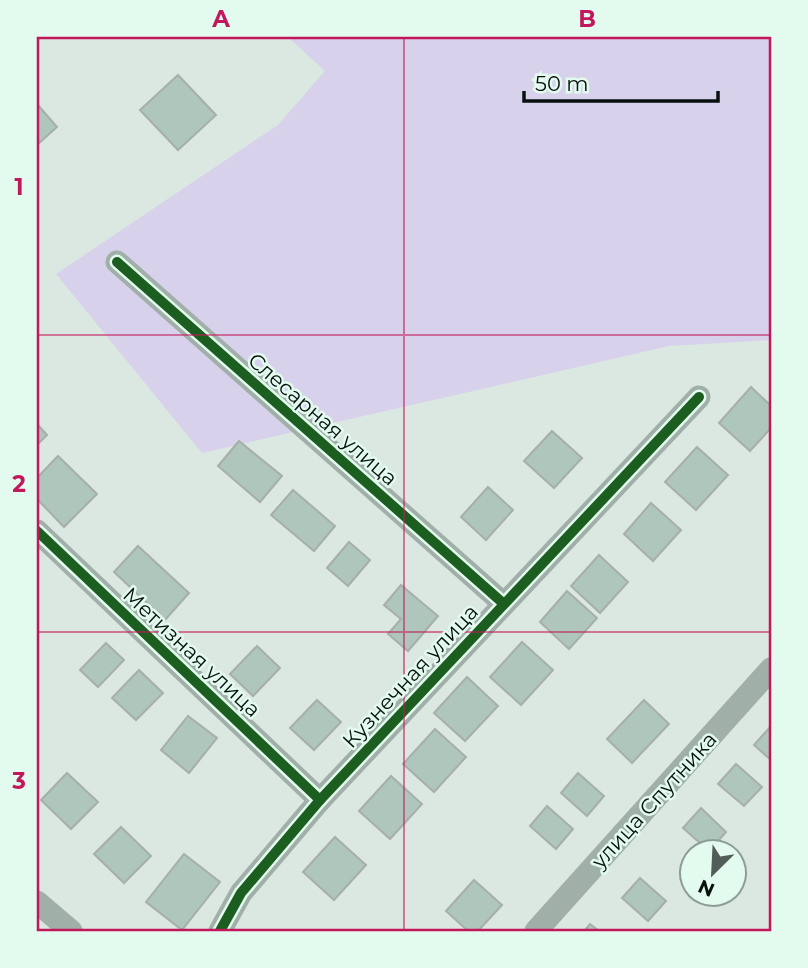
<svg xmlns="http://www.w3.org/2000/svg" width="808" height="968" viewBox="0 0 808 968" font-family="Montserrat,sans-serif">
  <style>
    .green { fill: #d7d1eb }
    .building { fill: #aec6bc; stroke: #a6afaa; stroke-width: 2 }
    .lines { fill: none; stroke-linecap: round; stroke-linejoin: round }
    .street { stroke: #a1afa9; stroke-width: 23 }
    .cycleway-casing { stroke: #e3faef; stroke-width: 15 }
    .cycleway { stroke: #1b5e20; stroke-width: 10 }
    .grid { fill: none; stroke: #c2185b; stroke-width: 2; stroke-opacity: 0.55 }
    .labels { text-anchor: middle; dominant-baseline: central; stroke-width: 5; stroke-linejoin: round; paint-order: stroke }
    .street-label { font-size: 21px; fill: #09110e; stroke: #e3faef }
    .neatline { fill: none; stroke: #c2185b; stroke-width: 2.5 }
    .grid-label { font-size: 23px; text-anchor: middle; font-weight: bold; fill: #c2185b }
  </style>
  <rect width="100%" height="100%" fill="#dbe7e1"/>
  <path class="green" d="M288,37H771V340L669,346L202,453L56,274L278,125L325,71Z"/>
  <g class="building">
    <path d="M178,75L216,115L178,150L140,110Z"/>
    <path d="M37,104L57,127L37,145Z"/>
    <path d="M751,387L771,406V428L750,451L719,423Z"/>
    <path d="M37,424L47,435L37,445Z"/>
    <path d="M552,431L582,458L554,488L524,461Z"/>
    <path d="M239,441L282,476L260,502L218,466Z"/>
    <path d="M697,447L728,475L696,510L665,482Z"/>
    <path d="M58,456L97,494L64,527L37,499V478Z"/>
    <path d="M488,487L513,510L486,540L461,517Z"/>
    <path d="M293,490L335,526L314,551L271,515Z"/>
    <path d="M651,503L681,530L653,561L624,534Z"/>
    <path d="M349,542L370,560L348,586L327,568Z"/>
    <path d="M138,546L189,593L165,620L114,572Z"/>
    <path d="M599,555L628,582L600,613L571,586Z"/>
    <path d="M401,585L438,616L408,651L388,634L401,619L384,605Z"/>
    <path d="M567,591L597,618L569,649L540,622Z"/>
    <path d="M522,642L553,670L521,705L490,677Z"/>
    <path d="M106,643L124,660L98,687L80,670Z"/>
    <path d="M257,646L280,668L253,696L230,674Z"/>
    <path d="M139,670L163,693L136,720L112,698Z"/>
    <path d="M467,677L498,706L465,741L434,713Z"/>
    <path d="M317,700L341,722L314,750L290,728Z"/>
    <path d="M644,700L669,724L632,763L607,739Z"/>
    <path d="M188,716L217,738L189,773L161,750Z"/>
    <path d="M771,726V760L754,745Z"/>
    <path d="M435,729L466,757L434,792L403,764Z"/>
    <path d="M736,764L762,787L744,806L718,784Z"/>
    <path d="M67,773L98,802L71,829L41,800Z"/>
    <path d="M578,773L604,796L587,816L561,793Z"/>
    <path d="M391,776L422,804L390,839L359,811Z"/>
    <path d="M547,806L573,829L556,849L530,826Z"/>
    <path d="M701,808L726,832L709,851L683,828Z"/>
    <path d="M121,827L151,856L124,883L94,854Z"/>
    <path d="M335,837L366,865L334,900L303,872Z"/>
    <path d="M184,854L220,882L182,930L146,902Z"/>
    <path d="M640,878L666,901L648,921L622,898Z"/>
    <path d="M474,880L502,905L478,931H468L446,911Z"/>
    <path d="M590,924L599,931H584Z"/>
  </g>
  <g class="lines">
    <g class="street">
      <path d="M117,262L504,604"/>
      <path d="M37,531L320,800"/>
      <path d="M37,902L71,931"/>
      <path d="M220,931L241,893L320,800L699,397"/>
      <path d="M536,931L771,669"/>
    </g>
    <g class="cycleway-casing">
      <g id="cycleway">
        <path d="M117,262L504,604"/>
        <path d="M37,531L320,800"/>
        <path d="M220,931L241,893L320,800L699,397"/>
      </g>
    </g>
    <use href="#cycleway" class="cycleway"/>
  </g>
  <path class="grid" d="M404,37V931M37,335H771M37,632H771"/>
  <g class="labels">
    <g class="street-label">
      <text transform="translate(323 419) rotate(41)">Слесарная улица</text>
      <text transform="translate(192 652) rotate(43)">Метизная улица</text>
      <text transform="translate(410 676) rotate(-47)">Кузнечная улица</text>
      <text transform="translate(654 800) rotate(-48)">улица Спутника</text>
    </g>
  </g>
  <rect width="808" height="968" fill="none" stroke="#e3faef" stroke-width="77"/>
  <g transform="translate(713 873) rotate(204)"><circle r="33" fill="#e3faef" stroke="#8c9d95" stroke-width="2"/>
  <path d="M0-5L12 26L0 18L-12 26Z" fill="#525c58"/>
  <text y="-10" font-size="19" font-weight="bold" text-anchor="middle" fill="#09110e">N</text>
  </g>
  <path d="M524 91v10h194v-10" fill="none" stroke="#09110e" stroke-width="3.5"/>
  <text x="535" y="91" font-size="21" fill="#09110e" stroke="#e3faef" stroke-width="5" paint-order="stroke">50 m</text>
  <rect x="38" y="38" width="732" height="892" class="neatline"/>
  <g class="grid-label">
    <text x="221" y="27">A</text>
    <text x="587" y="27">B</text>
    <text x="19" y="195">1</text>
    <text x="19" y="492">2</text>
    <text x="19" y="789">3</text>
  </g>
</svg>
